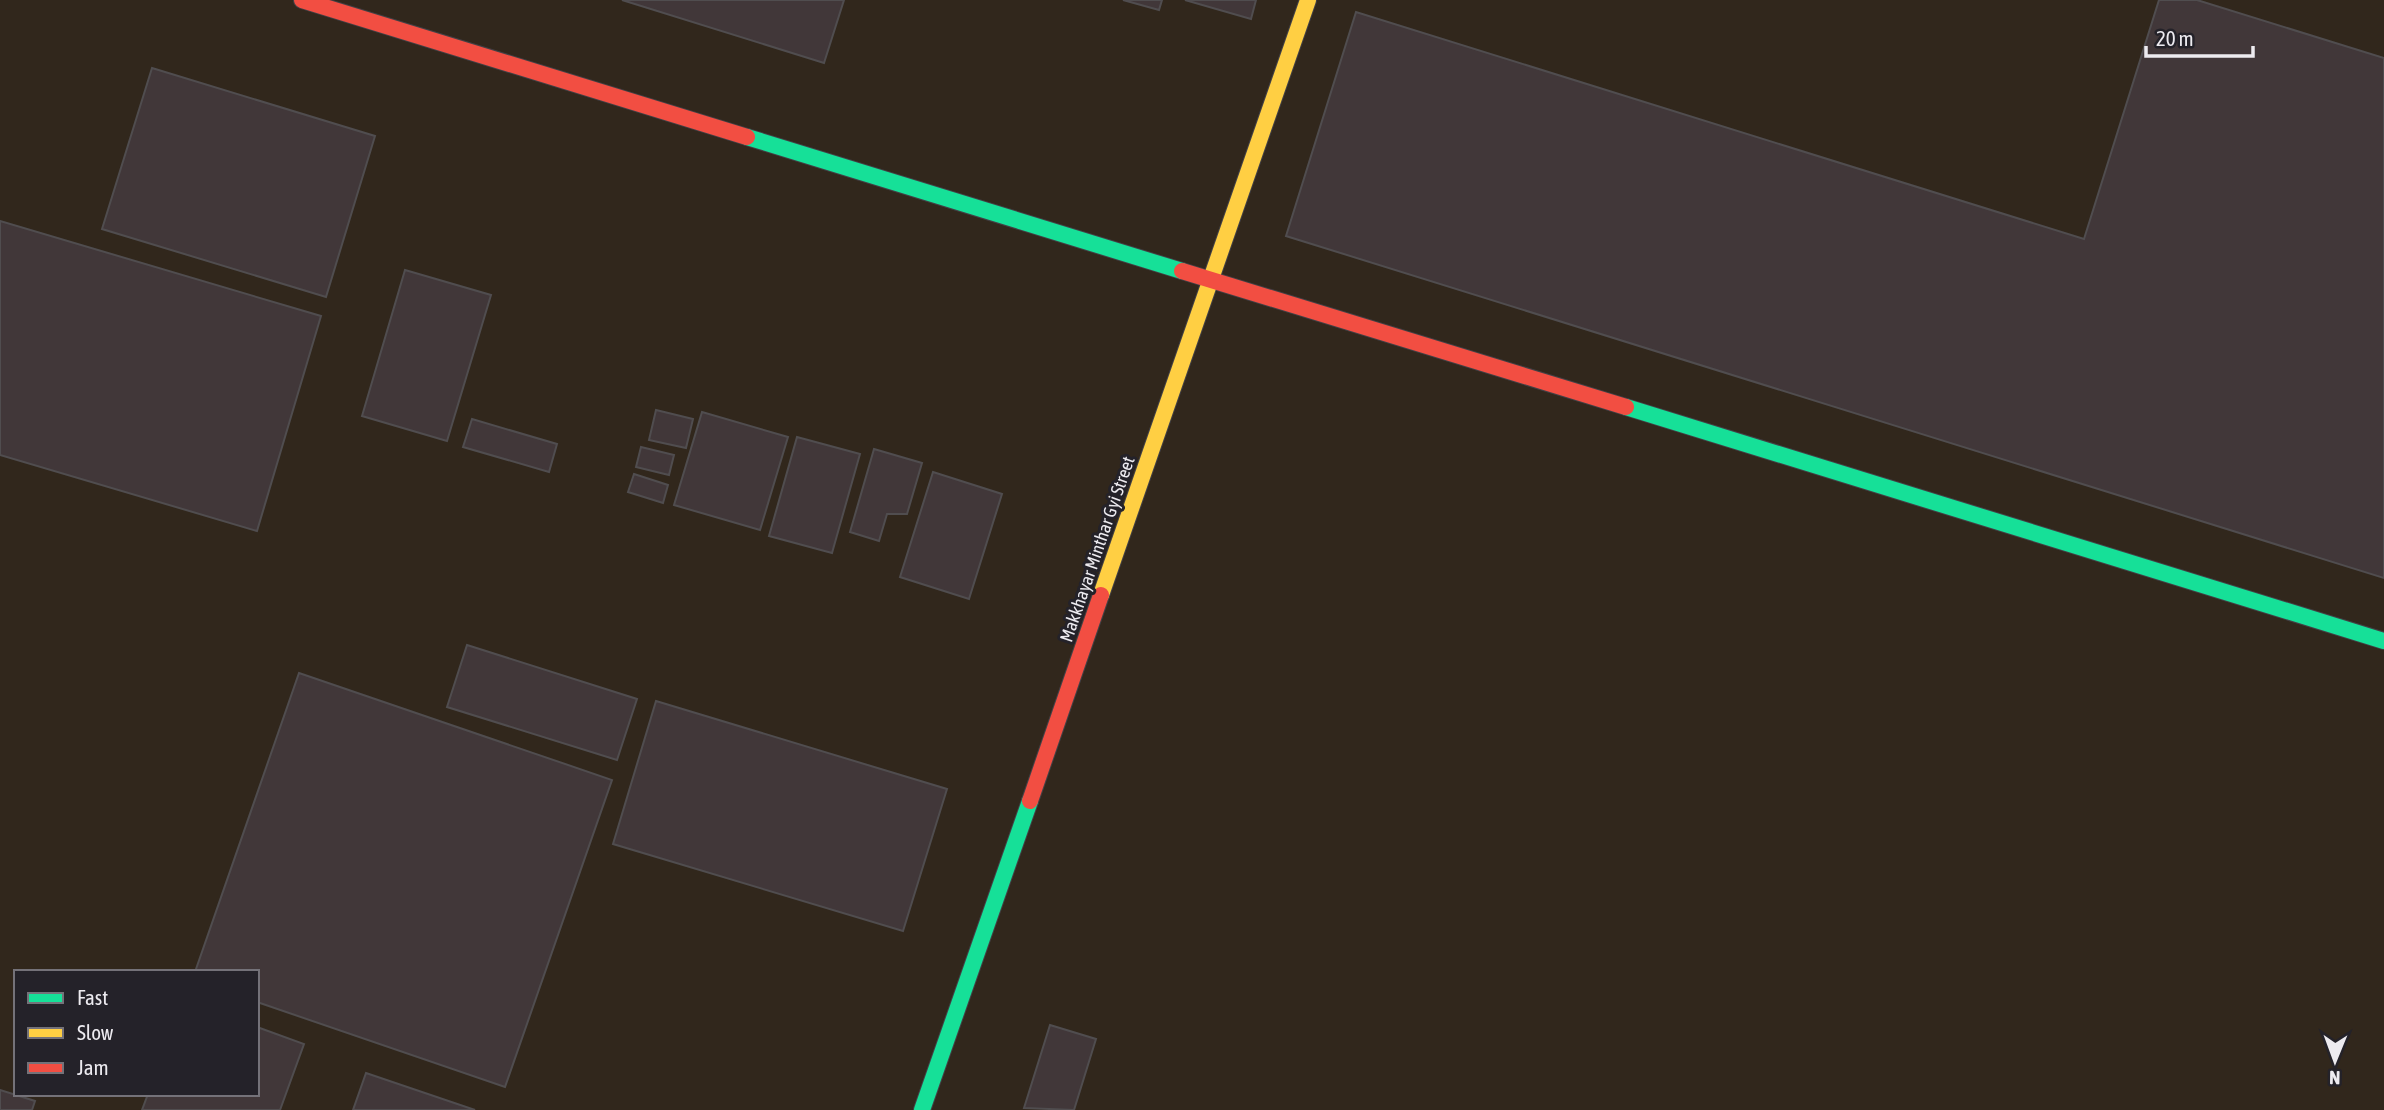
<svg xmlns="http://www.w3.org/2000/svg" width="2384" height="1110" viewBox="0 0 2384 1110" font-family="'Asap Condensed',sans-serif">
  <style>
    .industrial { fill: #31271c; fill-rule: evenodd }
    .building { fill: #413739; stroke: #504d4f; stroke-width: 2 }
    .lines { fill: none; stroke-linecap: round; stroke-linejoin: round }
    .fast-casing { stroke: #434146; stroke-width: 18 }
    .slow-casing { stroke: #434146; stroke-width: 18 }
    .jam-casing { stroke: #434146; stroke-width: 18 }
    .fast { stroke: #16e098; stroke-width: 16 }
    .slow { stroke: #ffcf43; stroke-width: 16 }
    .jam { stroke: #f24e42; stroke-width: 16 }
    .labels { text-anchor: middle; dominant-baseline: central; stroke-width: 6; stroke-linejoin: round; paint-order: stroke }
    .street-label { font-size: 18px; fill: #edebf0; stroke: #242229 }
  </style>
  <rect width="100%" height="100%" fill="#252328"/>
  <path class="industrial" d="M0,0H2384V1110H0ZM16,972H257V1094H16Z"/>
  <g class="building">
    <path d="M622,0H844L824,63Z"/>
    <path d="M1123,0H1162L1159,10Z"/>
    <path d="M1185,0H1256L1251,19Z"/>
    <path d="M2159,0H2197L2384,58V578L1286,236L1356,12L2084,239Z"/>
    <path d="M152,68L375,136L326,297L102,229Z"/>
    <path d="M0,221L321,316L257,531L0,455Z"/>
    <path d="M405,270L491,295L447,441L362,416Z"/>
    <path d="M656,410L693,419L686,448L649,440Z"/>
    <path d="M702,412L788,437L760,530L674,505Z"/>
    <path d="M472,419L557,444L549,472L463,447Z"/>
    <path d="M797,437L860,454L832,553L769,536Z"/>
    <path d="M641,447L674,455L669,475L636,467Z"/>
    <path d="M874,449L922,463L907,514H887L879,541L850,532Z"/>
    <path d="M933,472L1002,494L969,599L900,577Z"/>
    <path d="M634,474L668,485L663,503L628,492Z"/>
    <path d="M467,645L637,699L617,760L447,707Z"/>
    <path d="M299,673L612,780L505,1087L257,1002V972H195Z"/>
    <path d="M656,701L947,789L903,931L613,844Z"/>
    <path d="M1050,1025L1096,1039L1074,1110L1024,1108Z"/>
    <path d="M257,1027L304,1044L280,1110H142L148,1094H257Z"/>
    <path d="M366,1073L475,1110H353Z"/>
    <path d="M0,1090L35,1101L32,1110H0Z"/>
  </g>
  <g class="lines">
    <g class="fast-casing">
      <g id="fast">
        <path d="M747,137L1182,271"/>
        <path d="M1626,407L2384,641"/>
        <path d="M922,1110L1030,801"/>
      </g>
    </g>
    <g class="slow-casing">
      <path id="slow" d="M1101,595L1308,0"/>
    </g>
    <g class="jam-casing">
      <g id="jam">
        <path d="M302,0L747,137"/>
        <path d="M1182,271L1626,407"/>
        <path d="M1030,801L1101,595"/>
      </g>
    </g>
    <use href="#fast" class="fast"/>
    <use href="#slow" class="slow"/>
    <use href="#jam" class="jam"/>
  </g>
  <g class="labels">
    <g class="street-label">
      <text transform="translate(1097 549) rotate(-71)">Makkhayar Minthar Gyi Street</text>
    </g>
  </g>
  <rect x="14" y="970" width="245" height="126" fill="#242229" stroke="#747279" stroke-width="2"/>
  <rect x="28" y="993" width="35" height="10" fill="#16e098" stroke="#747279" stroke-width="2"/>
  <text x="77" y="1005" font-size="21" fill="#edebf0">Fast</text>
  <rect x="28" y="1028" width="35" height="10" fill="#ffcf43" stroke="#747279" stroke-width="2"/>
  <text x="77" y="1040" font-size="21" fill="#edebf0">Slow</text>
  <rect x="28" y="1063" width="35" height="10" fill="#f24e42" stroke="#747279" stroke-width="2"/>
  <text x="77" y="1075" font-size="21" fill="#edebf0">Jam</text>
  <g transform="translate(2335 1061) rotate(181)" stroke="#242229" stroke-width="5" paint-order="stroke">
  <path d="M0-5L12 26L0 18L-12 26Z" fill="#edebf0"/>
  <text y="-10" font-size="19" font-weight="bold" text-anchor="middle" fill="#edebf0">N</text>
  </g>
  <path d="M2146 46v10h107v-10" fill="none" stroke="#edebf0" stroke-width="3.5"/>
  <text x="2156" y="46" font-size="21" fill="#edebf0" stroke="#242229" stroke-width="5" paint-order="stroke">20 m</text>
</svg>
